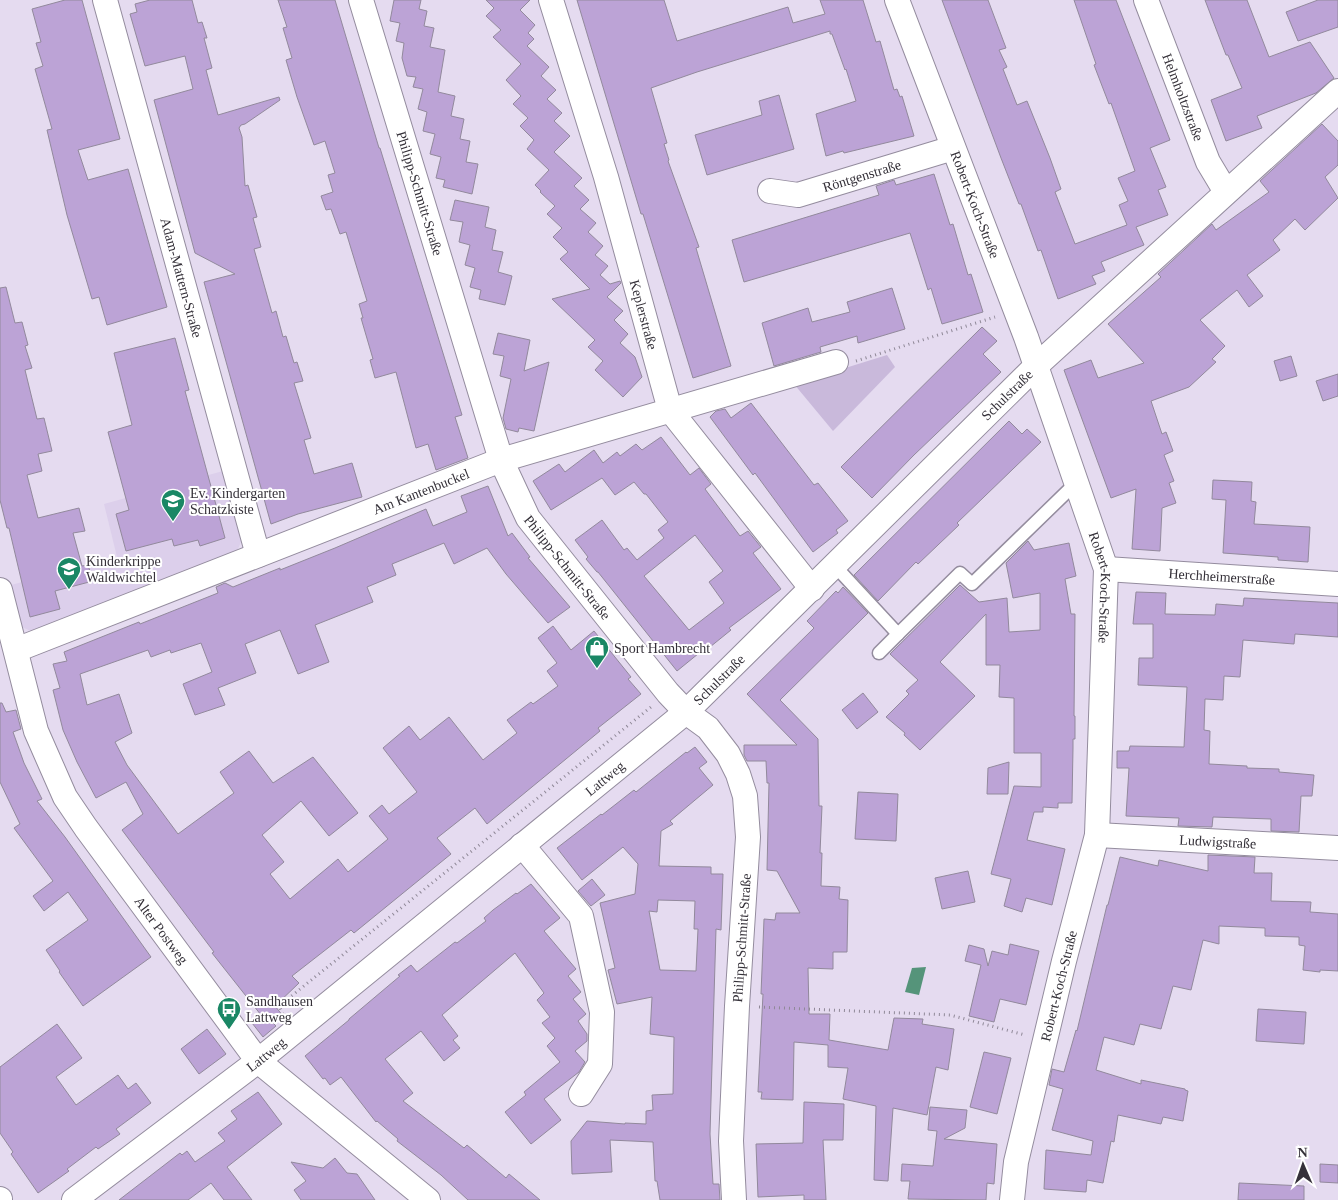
<svg xmlns="http://www.w3.org/2000/svg" width="1338" height="1200" viewBox="0 0 1338 1200" font-family="'Times New Roman',serif">
  <style>
    .built { fill: #dccfeb }
    .green { fill: #c9b9db }
    .water { fill: #55947a }
    .building { fill: #bca3d6; stroke: #92899c; fill-rule: evenodd }
    .lines { fill: none; stroke-linecap: round; stroke-linejoin: round }
    .lane-casing { stroke: #948c9e; stroke-width: 15 }
    .street-casing { stroke: #948c9e; stroke-width: 26 }
    .path { stroke: #8f8897; stroke-width: 3; stroke-dasharray: 1 4; stroke-linecap: butt }
    .lane { stroke: #fff; stroke-width: 12 }
    .street { stroke: #fff; stroke-width: 24 }
    .labels { text-anchor: middle; dominant-baseline: central; stroke-width: 4; stroke-linejoin: round; paint-order: stroke }
    .street-label { font-size: 14px; fill: #353139; stroke: #fff }
    .poi-label { font-size: 14px; fill: #353139; stroke: #fff; text-anchor: start }
  </style>
  <rect width="100%" height="100%" fill="#e5dbf0"/>
  <path class="built" d="M223,471L242,539L238,549L227,556L33,632L22,627L11,585L117,557L104,504Z"/>
  <path class="green" d="M887,355L895,367L833,431L794,384Z"/>
  <path class="water" d="M926,967L919,995L905,992L912,968Z"/>
  <g class="building">
    <path d="M65,0H82L120,139L78,150L88,180L128,169L167,307L107,325L99,297L92,299L67,215L47,130L52,129L35,69L43,66L36,43L41,42L32,9Z"/>
    <path d="M150,0H192L198,23L202,22L207,38H204L212,68L206,70L218,115L279,97L280,100L245,124L241,125L239,128L242,137L245,186L248,185L257,217L253,218L261,247L254,249L272,313L276,311L283,337L286,336L294,363L297,362L303,381L294,383L311,438L304,440L314,474L352,463L362,497L298,514L271,524L204,282L235,274L195,253L154,100L193,89L185,56L145,66L130,14L137,12L135,4Z"/>
    <path d="M278,0H335L379,148H380L462,415L455,417L468,458L436,470L428,444L416,448L396,372L375,378L370,360L373,359L361,318H363L359,304L367,301L346,232L340,234L331,209L326,210L321,196L333,192L328,175L335,173L325,141L314,145L297,97L286,60L292,58L283,28L287,27Z"/>
    <path d="M394,0H421L419,9L427,11L424,26L434,28L430,47L445,50L438,92L455,96L451,116L464,119L460,139L470,141L466,162L478,164L472,194L443,187L445,180L436,178L441,157L430,154L435,134L423,131L427,112L418,109L423,89L413,87L416,77L407,76L402,58L404,43L396,41L400,23L390,21Z"/>
    <path d="M486,0H530L520,10L535,25L528,33L534,39L527,46L549,67L541,76L556,90L547,99L562,113L554,121L570,136L554,152L582,178L574,186L589,200L580,209L596,223L588,232L603,246L595,255L608,266L600,275L610,284L620,281L621,283L607,297L623,311L614,320L628,334L620,343L635,357L642,377L623,397L595,370L603,361L588,347L595,340L552,299L590,289L560,259L568,252L553,237L562,228L547,214L555,206L540,192L541,191L535,185L549,170L527,149L534,140L520,126L528,118L513,104L521,96L506,80L521,64L493,37L501,30L486,16L494,8Z"/>
    <path d="M577,0H664L677,41L788,7L793,23L825,14L820,0H863L876,42L880,41L894,90L897,89L900,97L902,96L914,136L844,153L843,151L826,156L816,114L856,101L846,69L845,70L832,34H830V31L697,72L651,88L667,143L664,144L669,160L668,161L699,247L696,248L731,366L693,378L643,214H641Z"/>
    <path d="M942,0H988L1006,48L999,50L1007,67L1003,69L1017,105L1027,101L1050,158L1061,189L1055,192L1075,244L1127,225L1119,205L1128,201L1118,178L1135,171L1111,103L1109,104L1094,65L1096,64L1074,0H1116L1170,140L1150,148L1166,187L1158,190L1168,215L1136,227L1144,245L1101,262L1105,271L1092,276L1096,284L1058,299L1041,250L1038,251L1021,204H1019L1001,158Z"/>
    <path d="M1205,0H1247L1269,57L1310,42L1334,78L1316,93L1257,116L1262,128L1226,141L1211,100L1242,88L1228,55H1226Z"/>
    <path d="M1318,0H1338V27L1298,41L1286,12Z"/>
    <path d="M779,95L794,149L707,175L695,135L762,115L759,101Z"/>
    <path d="M1322,124L1338,141V165L1325,177L1338,198L1305,230L1295,219L1273,240L1280,250L1247,275L1263,296L1249,307L1237,290L1200,320L1225,346L1212,359L1216,362L1189,387L1151,401L1162,434L1166,432L1173,451L1164,455L1174,481L1169,483L1176,503L1162,508L1160,551L1132,549L1136,489L1111,498L1064,370L1091,360L1098,378L1144,363L1108,324L1161,277L1158,274L1212,224L1216,230L1269,192L1260,181Z"/>
    <path d="M934,174L950,225L953,224L968,275L971,274L983,312L942,324L931,288L928,290L910,233L744,282L732,240L879,195L876,186L894,180L896,185Z"/>
    <path d="M455,200L489,207L485,227L496,230L492,250L503,252L498,272L512,276L505,305L479,299L481,290L470,287L475,268L465,265L470,245L459,242L463,222L450,220Z"/>
    <path d="M6,287L15,323L22,322L28,345L25,346L32,368L25,370L37,419L44,418L52,451L38,454L42,471L27,475L38,518L79,508L85,531L73,533L82,566L88,565L93,581L55,591L60,609L30,617L9,528H7L0,500V288Z"/>
    <path d="M892,288L905,329L858,343L857,336L820,347L821,352L774,366L762,323L808,308L812,322L850,312L847,302Z"/>
    <path d="M982,327L997,341L983,354L1001,372L914,455L872,498L841,467Z"/>
    <path d="M498,333L530,340L524,371L549,362L534,431L519,428L518,432L506,429L503,418L511,379L500,376L504,356L493,354Z"/>
    <path d="M175,338L189,390L185,391L225,538L200,546L198,540L174,546L172,539L126,551L116,514L129,510L108,432L132,425L114,353Z"/>
    <path d="M1291,356L1297,376L1280,381L1274,361Z"/>
    <path d="M1338,374V396L1323,401L1316,381Z"/>
    <path d="M751,403L814,485L818,483L848,521L836,530L838,533L813,552L755,473L753,475L710,417L716,411L725,409L731,418Z"/>
    <path d="M1009,421L1022,434L1027,429L1041,442L957,523L959,525L918,564L916,562L878,601L854,575Z"/>
    <path d="M661,437L690,475L699,468L711,484L705,489L740,536L748,531L761,547L753,553L781,589L729,628L731,630L710,647L709,645L677,671L598,572H597L586,559L588,557L575,540L602,520L624,550L627,548L637,560L664,538L658,530L668,522L646,494H644L634,482L615,495L602,478L551,510L533,481L559,464L565,472L594,450L603,463L617,452L620,456L636,444L642,450ZM695,535L723,571L709,582L724,603L689,630L644,576Z"/>
    <path d="M1213,480L1252,482L1251,501L1256,502L1254,524L1310,527L1308,562L1278,560V557L1223,553L1226,500L1212,499Z"/>
    <path d="M488,486L508,536L512,533L530,557L528,558L570,607L548,623L506,574L487,548L454,564L444,543L392,564L396,575L367,587L373,602L315,625L329,662L298,674L280,630L245,644L256,673L218,688L225,705L195,715L183,684L212,672L201,643L171,653L170,650L151,657L148,650L80,674L87,705L119,694L132,733L115,742L127,765L178,834L234,793L220,772L249,751L273,783L313,757L358,813L329,836L301,801L262,835L284,862L270,874L290,899L338,859L348,872L388,839L369,816L382,805L389,814L417,792L383,748L409,726L420,740L449,717L483,760L517,733L507,720L531,702L533,704L558,686L547,671L557,663L538,638L553,626L571,650L594,631L631,677L628,679L641,694L598,728L600,731L487,824L475,808L437,838L451,854L354,933L351,930L292,976L299,983L275,1006L283,1016L273,1023L276,1026L263,1037L252,1023L261,1015L212,953L214,952L122,830L143,814L126,782L96,798L77,762L63,730L53,690L60,688L53,664L67,661L64,652L139,622L140,624L218,593L216,587L225,583L233,587L280,568V570L335,548L426,509L433,526L467,512L461,496Z"/>
    <path d="M1028,541L1034,550L1069,543L1076,576L1065,579L1071,614H1075L1074,716H1075V739H1073V748L1072,803H1058V808L1043,807V812H1034L1027,840L1065,849L1052,905L1026,898L1022,912L1004,906L1011,879L991,874L1014,786L1041,787V753H1014V698L999,697L1000,665H986V614L940,662L975,696L920,750L904,735L905,733L886,717L909,694L906,691L918,680L890,654L960,585L979,602L1007,598L1009,632L1040,630V593L1013,598L1006,563Z"/>
    <path d="M843,587L868,613L780,700L818,739L819,806H822L820,853H822L821,886L840,887L839,899L848,900L847,952H833V969L808,968L809,1014H830L829,1040L888,1050L894,1018L923,1019L922,1024L954,1029L948,1070L936,1067L927,1115L893,1108L888,1181L874,1180L876,1106L843,1099L848,1068L828,1067V1045L794,1042L793,1100L761,1099L762,1092H758L763,994H761L764,919L775,920L776,913H800L777,871L767,870L769,783H767L766,761H747L744,755V745H797L747,694L814,628L807,621L836,591L838,593Z"/>
    <path d="M1136,592L1166,593L1165,614L1215,615L1216,604L1243,606L1244,598L1338,603V637L1295,634L1294,644L1243,640L1240,677L1224,676L1223,700L1205,699L1204,730L1210,731L1209,764L1247,766V768L1279,769V772L1314,775L1312,796H1301L1299,832L1271,831V819L1213,817L1212,827L1178,826L1179,818L1126,816L1129,768H1117V751H1129L1130,746L1184,747L1187,687L1138,685L1139,658H1153V624H1133Z"/>
    <path d="M863,693L878,712L857,729L842,710Z"/>
    <path d="M0,703H2L6,712L16,710L21,729L13,732L24,763L42,799L37,801L65,837L151,957L83,1006L59,972L60,971L46,950L88,920L68,892L44,911L33,896L53,881L14,828L20,824L0,782Z"/>
    <path d="M695,747L707,762L699,768L713,785L670,821L673,824L661,831L659,866L711,867V874H723L721,930L716,929L710,1134L713,1184H719L720,1200H660L657,1181H655L653,1142L610,1140L612,1172L572,1174L571,1141L587,1121L625,1124V1123L646,1124V1111L653,1110L652,1095L673,1094L674,1037L650,1034L652,997L617,1004L608,970L615,968L600,903L635,894L638,864L623,847L582,880L557,848L601,814L602,815L634,790L636,792L686,752L687,753ZM658,900L695,901L694,929H698L696,971L660,970L649,911L657,912Z"/>
    <path d="M1009,762L1008,794H987L988,768Z"/>
    <path d="M858,792L898,794L896,841L855,839Z"/>
    <path d="M1208,855L1255,857L1254,873H1272L1271,901L1311,902L1310,912L1338,914V971L1320,970V972L1303,970L1305,946L1299,945V937L1265,936V928L1219,926V944L1203,940L1191,990L1173,986L1161,1029L1140,1024L1134,1045L1104,1037L1096,1070L1141,1084V1080L1185,1089V1090L1188,1091L1183,1121L1163,1117L1161,1124L1118,1115L1114,1142L1111,1141L1103,1183L1087,1180L1086,1192L1044,1189L1046,1150L1091,1155L1093,1141L1052,1130L1063,1089L1049,1085L1052,1069L1064,1072L1076,1030L1077,1031L1107,905H1108L1120,857L1158,866L1159,860L1208,871Z"/>
    <path d="M968,871L975,902L942,909L935,878Z"/>
    <path d="M592,879L605,895L591,906L578,891Z"/>
    <path d="M531,884L560,918L544,931L576,969L568,976L581,992L573,999L586,1014L578,1021L587,1034V1041L575,1051L585,1062L579,1072L544,1099L561,1120L531,1144L505,1112L526,1095L524,1092L560,1062L547,1046L555,1038L542,1023L550,1017L537,1000L544,993L515,953L442,1015L458,1036L453,1040L460,1048L444,1061L421,1031L385,1059L413,1093L403,1101L464,1148L467,1145L506,1178L509,1174L540,1200H468L441,1175L397,1141L398,1139L377,1121L376,1122L341,1077L330,1085L325,1078L323,1079L305,1056L349,1020V1019L400,976L398,975L411,965L417,972L455,942L457,943L486,921L484,918L493,910L516,893L517,894Z"/>
    <path d="M1010,944L1039,951L1026,1005L1000,999L994,1022L969,1016L981,965L965,961L969,945L984,949L988,966L992,951L1008,955Z"/>
    <path d="M1258,1009L1306,1012L1304,1044L1256,1041Z"/>
    <path d="M57,1024L82,1058L56,1077L76,1105L118,1075L128,1089L136,1083L151,1103L116,1129L120,1134L98,1149L96,1147L67,1169L69,1171L38,1193L11,1154L13,1152L0,1133V1067Z"/>
    <path d="M207,1029L226,1054L199,1074L181,1049Z"/>
    <path d="M984,1052L1011,1058L997,1114L970,1107Z"/>
    <path d="M258,1092L282,1124L227,1167L252,1200H224L211,1183L188,1200H119L180,1153L182,1155L187,1151L195,1162L225,1141L218,1133L237,1119L231,1111Z"/>
    <path d="M804,1102L844,1104L843,1140H823L826,1200H804V1195L758,1197L756,1144L803,1143Z"/>
    <path d="M930,1107L967,1110L965,1128L944,1139L997,1144L994,1184L987,1183L986,1200L908,1199L910,1181H901L902,1164L933,1166L937,1131L928,1130Z"/>
    <path d="M335,1158L347,1173L357,1174L375,1200H301L294,1190L306,1181L291,1162L323,1168Z"/>
    <path d="M1320,1164L1338,1165V1183L1320,1182Z"/>
    <path d="M1239,1183L1304,1186V1200H1238Z"/>
  </g>
  <g class="lines">
    <g class="lane-casing">
      <g id="lane">
        <path d="M835,566L898,634L960,573L972,584L1077,482"/>
        <path d="M879,653L898,634"/>
      </g>
    </g>
    <g class="street-casing">
      <g id="street">
        <path id="s1" d="M105,0L258,555"/>
        <path id="s2" d="M361,0L501,460L528,518L668,693L686,712L708,728L728,754L738,774L745,796L748,837L737,1006L731,1141L734,1200"/>
        <path id="s3" d="M551,0L606,177L670,410L812,589"/>
        <path id="s4" d="M897,0L1026,337L1106,569L1097,835L1064,961L1016,1162L1012,1200"/>
        <path id="s5" d="M1146,0L1208,162L1226,192"/>
        <path id="s6" d="M770,191L798,195L953,148"/>
        <path id="s7" d="M1106,569L1338,584"/>
        <path id="s8" d="M0,590L36,731L65,797L86,828L258,1061L428,1200"/>
        <path id="s9" d="M16,650L501,460L836,362"/>
        <path id="s10" d="M1097,835L1338,848"/>
        <path d="M522,845L581,916L602,1012L600,1064L581,1094"/>
        <path d="M0,1199V1200"/>
        <path id="s11" d="M74,1200L258,1061L686,712L1036,366L1338,91"/>
      </g>
    </g>
    <g class="path">
      <path d="M856,361L995,317"/>
      <path d="M759,1007L950,1015L1025,1035"/>
      <path d="M283,1014L279,1006L651,707"/>
    </g>
    <use href="#lane" class="lane"/>
    <use href="#street" class="street"/>
  </g>
  <defs>
    <g id="school-pin" transform="scale(1.25)"><path d="M0 17L-7.5 6A9.5 9.5 0 1 1 7.5 6Z" fill="#1a8765" stroke="#fff"/><path d="M0-5L7-2L0 1L-7-2ZM-4 1L0 2.5L4 1V4Q0 6-4 4Z" fill="#fff"/></g>
    <g id="shop-pin" transform="scale(1.25)"><path d="M0 17L-7.5 6A9.5 9.5 0 1 1 7.5 6Z" fill="#1a8765" stroke="#fff"/><path d="M-5-2.5h2.3a2.7 3.5 0 0 1 5.4 0H5L5.5 6h-11ZM-1.5-2.5h3a1.5 2.3 0 0 0-3 0Z" fill="#fff"/></g>
    <g id="bus-pin" transform="scale(1.25)"><path d="M0 17L-7.5 6A9.5 9.5 0 1 1 7.5 6Z" fill="#1a8765" stroke="#fff"/><path d="M-5-6H5V4H4V6H2V4H-2V6H-4V4H-5ZM-3.5-4V0h7V-4ZM-3.5 1.2v1.5H-2V1.2ZM2 1.2v1.5H3.5V1.2Z" fill="#fff"/></g>
  </defs>
  <g fill-rule="evenodd">
    <use href="#school-pin" x="173" y="501"/>
    <use href="#school-pin" x="69" y="569"/>
    <use href="#shop-pin" x="597" y="648"/>
    <use href="#bus-pin" x="229" y="1009"/>
  </g>
  <g class="labels">
    <g class="street-label">
      <text stroke="none"><textPath href="#s5" startOffset="104">Helmholtzstraße</textPath></text>
      <text stroke="none"><textPath href="#s6" startOffset="95">Röntgenstraße</textPath></text>
      <text stroke="none"><textPath href="#s2" startOffset="202">Philipp-Schmitt-Straße</textPath></text>
      <text stroke="none"><textPath href="#s4" startOffset="219">Robert-Koch-Straße</textPath></text>
      <text stroke="none"><textPath href="#s1" startOffset="288">Adam-Mattern-Straße</textPath></text>
      <text stroke="none"><textPath href="#s3" startOffset="328">Keplerstraße</textPath></text>
      <text stroke="none"><textPath href="#s11" startOffset="1234">Schulstraße</textPath></text>
      <text stroke="none"><textPath href="#s9" startOffset="435">Am Kantenbuckel</textPath></text>
      <text stroke="none"><textPath href="#s2" startOffset="608">Philipp-Schmitt-Straße</textPath></text>
      <text stroke="none"><textPath href="#s7" startOffset="116">Herchheimerstraße</textPath></text>
      <text stroke="none"><textPath href="#s4" startOffset="624">Robert-Koch-Straße</textPath></text>
      <text stroke="none"><textPath href="#s11" startOffset="829">Schulstraße</textPath></text>
      <text stroke="none"><textPath href="#s11" startOffset="678">Lattweg</textPath></text>
      <text stroke="none"><textPath href="#s10" startOffset="121">Ludwigstraße</textPath></text>
      <text stroke="none"><textPath href="#s8" startOffset="382">Alter Postweg</textPath></text>
      <text transform="translate(742 938) rotate(-86)">Philipp-Schmitt-Straße</text>
      <text transform="translate(1059 986) rotate(-76)">Robert-Koch-Straße</text>
      <text stroke="none"><textPath href="#s11" startOffset="241">Lattweg</textPath></text>
    </g>
    <g class="poi-label">
      <text x="190" y="493">Ev. Kindergarten<tspan x="190" dy="16">Schatzkiste</tspan></text>
      <text x="86" y="561">Kinderkrippe<tspan x="86" dy="16">Waldwichtel</tspan></text>
      <text x="614" y="648">Sport Hambrecht</text>
      <text x="246" y="1001">Sandhausen<tspan x="246" dy="16">Lattweg</tspan></text>
    </g>
  </g>
  <g transform="translate(1303 1165) rotate(358)" stroke="#ffffff" stroke-width="4" paint-order="stroke">
  <path d="M0-4L9 19L0 12L-9 19Z" fill="#353139"/>
  <text y="-8" font-size="14" font-weight="bold" text-anchor="middle" fill="#353139">N</text>
  </g>
</svg>
